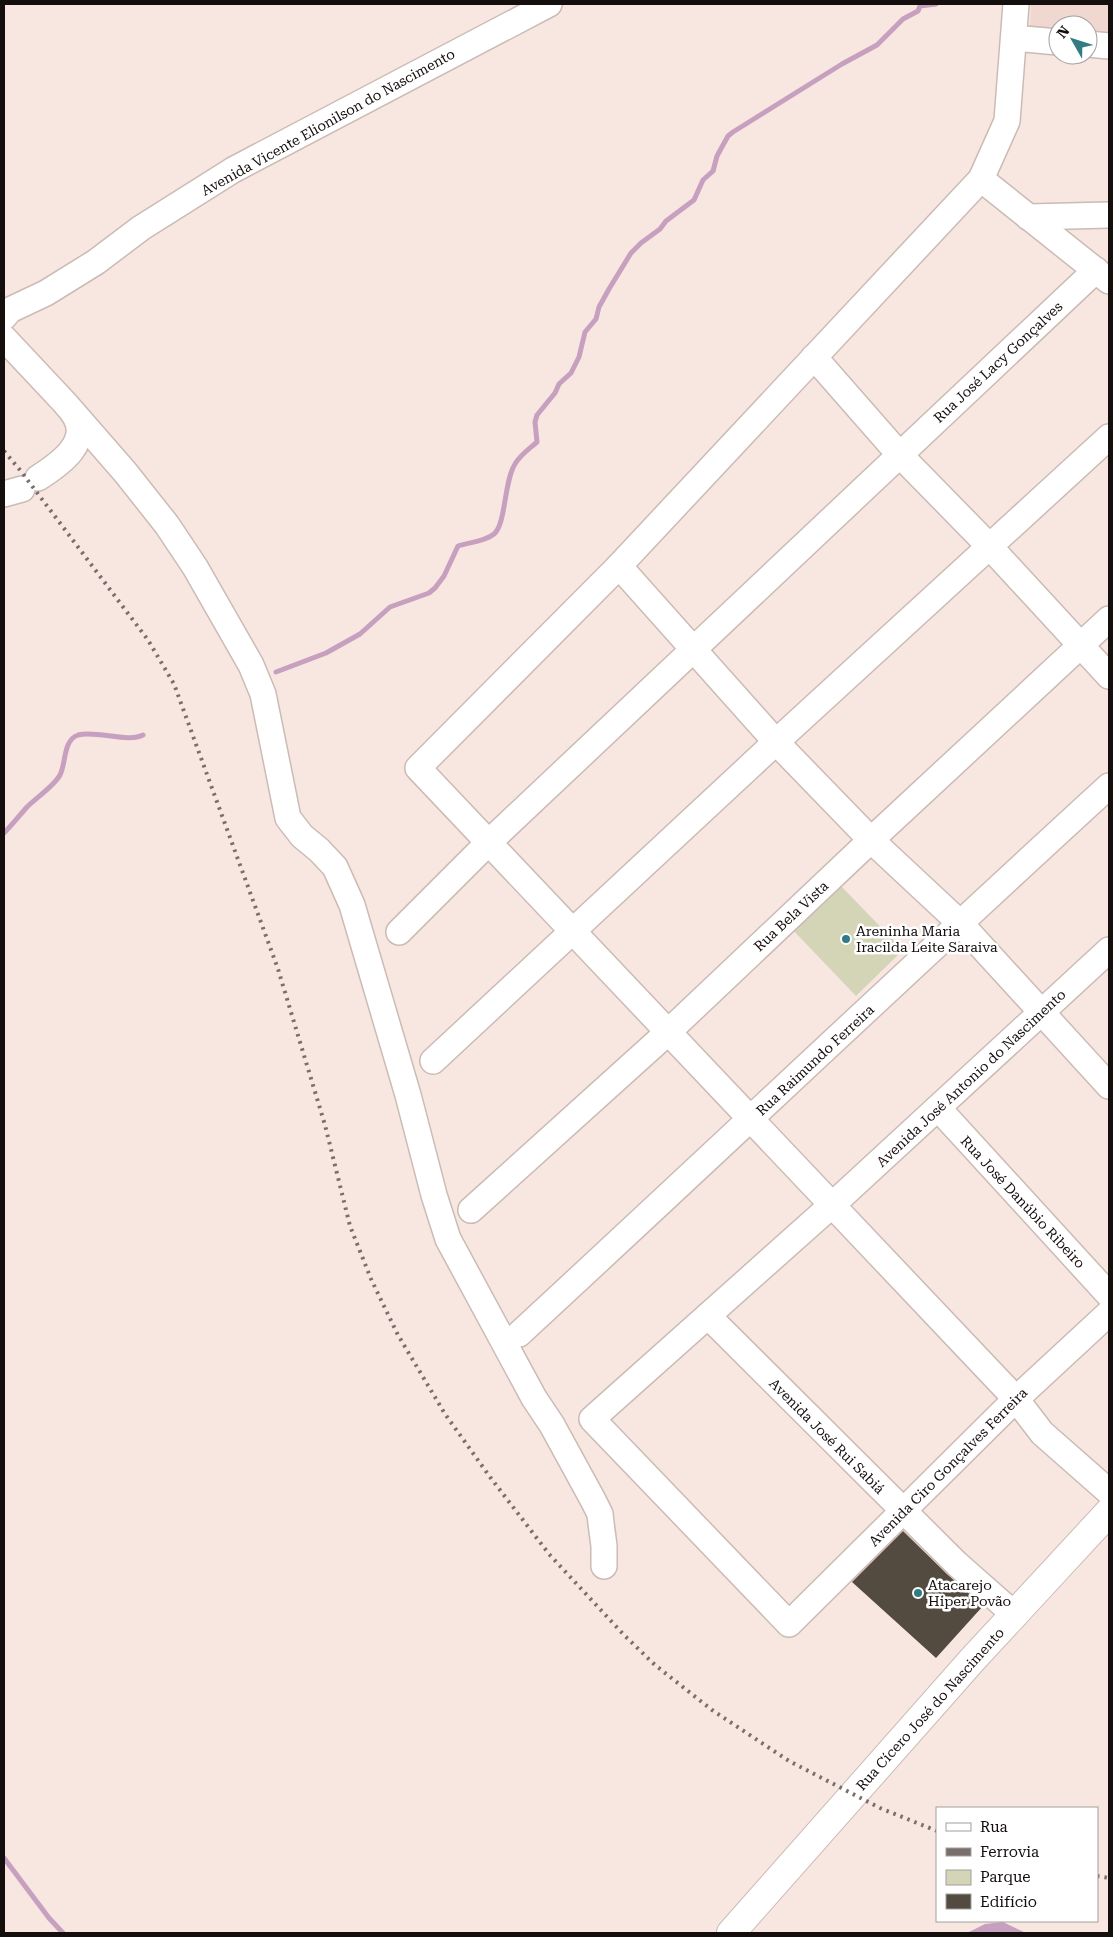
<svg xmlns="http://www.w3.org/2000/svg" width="1113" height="1937" viewBox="0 0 1113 1937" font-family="'Roboto Serif',serif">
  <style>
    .built { fill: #f0d8d0 }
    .green { fill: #d4d4b7 }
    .water { fill: #c7a0bf }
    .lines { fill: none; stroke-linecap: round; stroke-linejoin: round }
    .stream { stroke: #c7a0bf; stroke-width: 5 }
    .building { fill: #534a40 }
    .minor-casing { stroke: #cbbbb5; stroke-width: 28 }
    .major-casing { stroke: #cbbbb5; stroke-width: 30 }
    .minor { stroke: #fff; stroke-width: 25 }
    .major { stroke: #fff; stroke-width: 28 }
    .rail { stroke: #796e6b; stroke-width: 4; stroke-dasharray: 2.5 5; stroke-linecap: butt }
    .poi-dot { fill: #337b84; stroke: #fff; stroke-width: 2 }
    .labels { text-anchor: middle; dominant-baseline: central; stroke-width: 5; stroke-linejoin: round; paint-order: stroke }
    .street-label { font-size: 14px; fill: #140e0d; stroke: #fff }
    .poi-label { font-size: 14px; fill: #140e0d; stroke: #fff; text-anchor: start }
  </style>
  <rect width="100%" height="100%" fill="#f8e7e1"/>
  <path class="built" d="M1031,4H1109V33L1088,31V25H1058V28L1030,26Z"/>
  <path class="green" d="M837,882L903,950L856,996L790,927Z"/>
  <path class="water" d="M1003,1922L1026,1933H967L985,1924Z"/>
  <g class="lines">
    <g class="stream">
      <path d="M276,672L326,653L360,634L390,607L429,593L435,588L444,576L458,546C470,542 484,542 494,534C506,524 504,481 515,464C520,455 529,449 537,442L535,422L537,415L555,393L559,384L571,373L579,357L585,332L596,319L599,307L609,289L631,253L641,243L660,229L666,221L694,200L703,180L713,171L717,156L728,136L733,132L842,64L877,45L903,19L918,11L920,6L936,4"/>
      <path d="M4,833C12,825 19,816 27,807C36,798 54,786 60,775C66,764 63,740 78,735C96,730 128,743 143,735"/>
      <path d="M4,1858L49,1918L63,1933"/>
    </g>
  </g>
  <path class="building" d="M903,1531L947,1574L983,1606L936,1658L852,1582Z"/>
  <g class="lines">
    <g class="minor-casing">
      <g id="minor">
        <path d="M1016,4L1007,121L981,179L619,566L418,768L1016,1399L1042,1433L1109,1492"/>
        <path d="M1014,38L1058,42"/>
        <path d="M1088,44L1109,46"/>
        <path d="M981,179L1109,281"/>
        <path d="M1028,217L1109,215"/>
        <path d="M4,317L10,310L46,293L96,262L141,228L233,170L549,4"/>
        <path d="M4,338L64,402L125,472L167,525L195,567L251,665L263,694L288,818L302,836L319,850L335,867L352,905L408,1095L434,1195L448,1239L534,1398L552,1425L593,1500L600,1514L601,1523L604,1546V1566"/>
        <path d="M814,357L899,454L990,547L1109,676"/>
        <path d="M38,478C60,464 93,441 73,413"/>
        <path d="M4,494L22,489"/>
        <path d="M619,566L776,742L871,840L960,923L1109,1086"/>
        <path d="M399,932L488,843L1096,270"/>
        <path d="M1109,950L842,1196L592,1419L789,1624L1016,1399L1109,1313"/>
        <path d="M433,1061L776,742L1109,437"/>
        <path d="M938,1108L1109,1295"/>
        <path d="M471,1210L666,1034L871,840L1109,619"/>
        <path d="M708,1316L957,1564L1015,1615"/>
        <path d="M519,1334C716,1152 911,967 1109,786"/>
      </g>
    </g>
    <g class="major-casing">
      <path id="major" d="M731,1933L973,1659L1109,1512"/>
    </g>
    <use href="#minor" class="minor"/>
    <use href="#major" class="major"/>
    <g class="rail">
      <path d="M4,451L20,470L148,640L174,684L278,969L325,1125L350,1226L371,1279L398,1335L445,1414L490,1477L549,1554L624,1635L655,1665L712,1710L789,1761L880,1808L937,1831"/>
      <path d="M1097,1876L1109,1878"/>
    </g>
  </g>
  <g class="poi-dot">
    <circle cx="846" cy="939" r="5"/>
    <circle cx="918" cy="1593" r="5"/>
  </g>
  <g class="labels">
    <g class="street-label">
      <text transform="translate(328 122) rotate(-29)">Avenida Vicente Elionilson do Nascimento</text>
      <text transform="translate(998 362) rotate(-43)">Rua José Lacy Gonçalves</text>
      <text transform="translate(791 916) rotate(-43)">Rua Bela Vista</text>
      <text transform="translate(815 1060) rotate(-43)">Rua Raimundo Ferreira</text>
      <text transform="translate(971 1078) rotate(-43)">Avenida José Antonio do Nascimento</text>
      <text transform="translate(1023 1202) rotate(47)">Rua José Danúbio Ribeiro</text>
      <text transform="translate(827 1436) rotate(45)">Avenida José Rui Sabiá</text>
      <text transform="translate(948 1467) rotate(-45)">Avenida Ciro Gonçalves Ferreira</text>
      <text transform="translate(930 1709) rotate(-48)">Rua Cícero José do Nascimento</text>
    </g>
    <g class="poi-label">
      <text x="856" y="931">Areninha Maria<tspan x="856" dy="16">Iracilda Leite Saraiva</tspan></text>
      <text x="928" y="1585">Atacarejo<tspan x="928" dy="16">Hiper Povão</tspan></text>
    </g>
  </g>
  <rect width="1113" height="1937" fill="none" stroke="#140e0d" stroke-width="10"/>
  <rect x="936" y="1807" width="162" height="115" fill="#ffffff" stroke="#a19f9e"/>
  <rect x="946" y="1823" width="25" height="8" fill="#ffffff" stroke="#a19f9e"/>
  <text x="980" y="1832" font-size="15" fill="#140e0d">Rua</text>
  <rect x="946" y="1848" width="25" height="8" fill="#796e6b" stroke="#a19f9e"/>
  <text x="980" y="1857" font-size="15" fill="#140e0d">Ferrovia</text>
  <rect x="946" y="1870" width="25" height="15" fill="#d4d4b7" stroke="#a19f9e"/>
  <text x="980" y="1882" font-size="15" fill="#140e0d">Parque</text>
  <rect x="946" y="1894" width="25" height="15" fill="#534a40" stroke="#a19f9e"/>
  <text x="980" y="1907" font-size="15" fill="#140e0d">Edifício</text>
  <g transform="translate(1073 40) rotate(309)"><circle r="24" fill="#ffffff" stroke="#a19f9e"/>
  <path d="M0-4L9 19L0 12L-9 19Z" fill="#337b84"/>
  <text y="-8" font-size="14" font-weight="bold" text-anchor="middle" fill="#140e0d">N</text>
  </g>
</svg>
